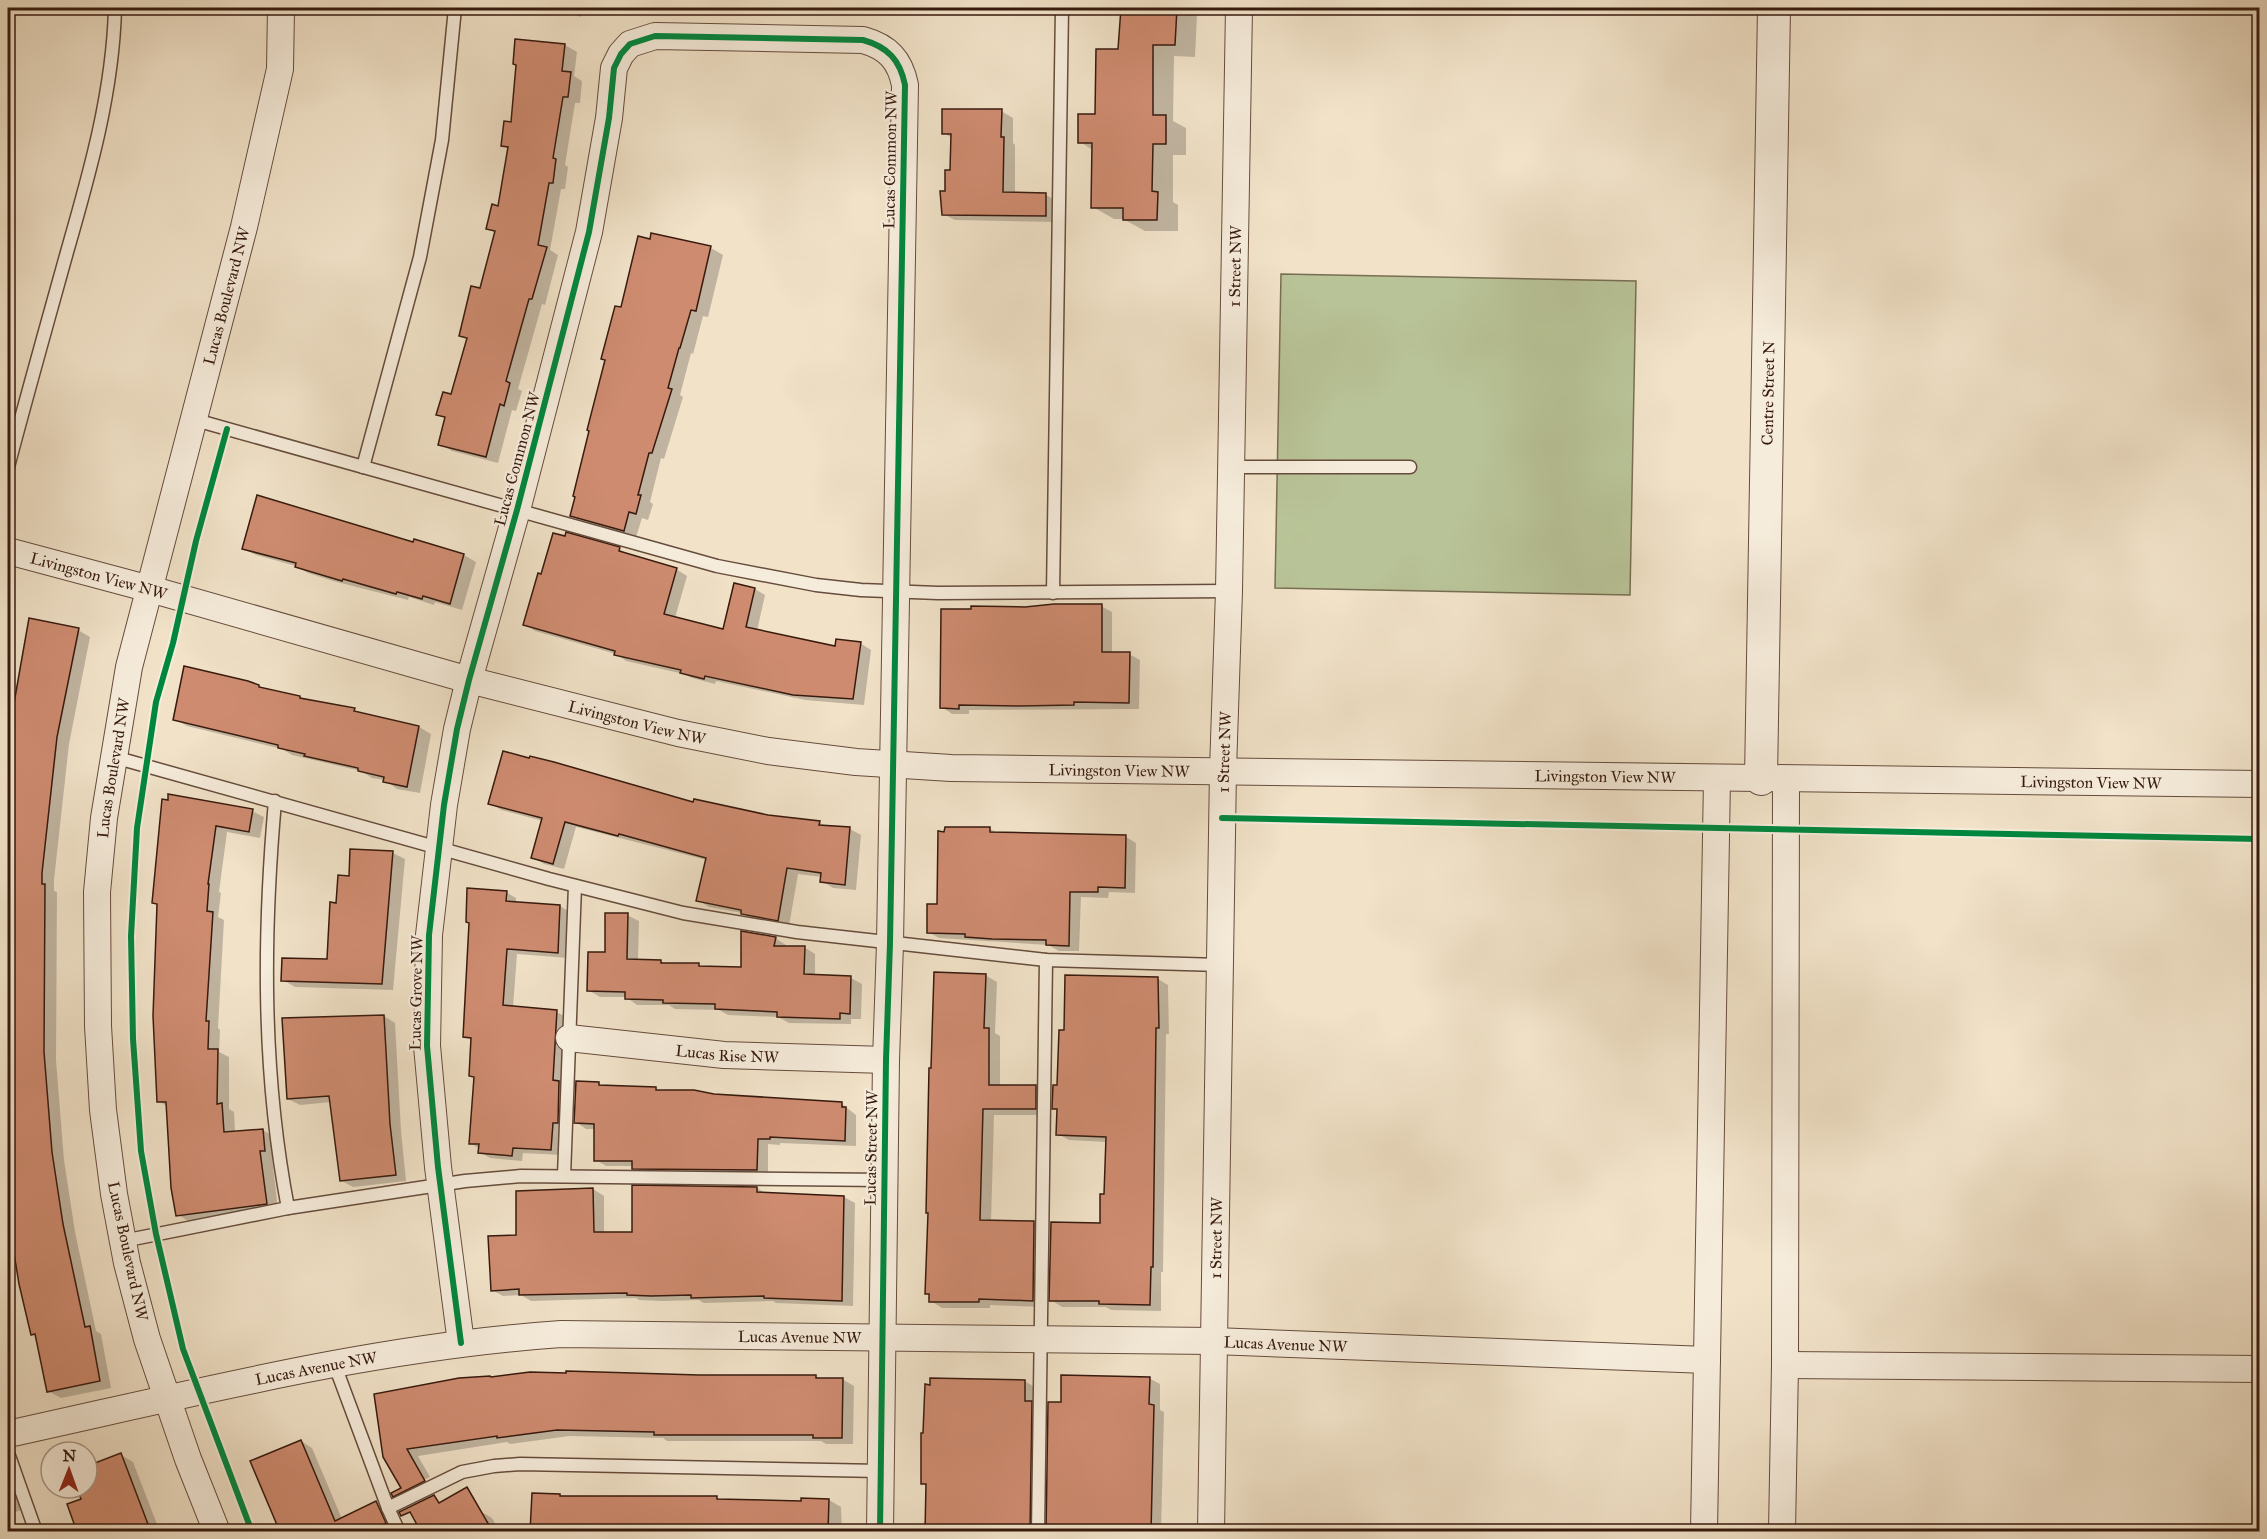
<svg xmlns="http://www.w3.org/2000/svg" width="2267" height="1539" viewBox="0 0 2267 1539" font-family="'IM FELL Great Primer',serif">
  <style>
    .green { fill: #b8c397; stroke: #786e52; stroke-width: 1.5 }
    .shadow { fill: #0003 }
    .building { fill: #ce8b70; stroke: #371a0e; stroke-width: 1.5 }
    .lines { fill: none; stroke-linecap: round; stroke-linejoin: round }
    .service-casing { stroke: #664c3c; stroke-width: 15 }
    .minor-casing { stroke: #664c3c; stroke-width: 28 }
    .tertiary-casing { stroke: #664c3c; stroke-width: 34 }
    .service { stroke: #f6ecdb; stroke-width: 12 }
    .minor { stroke: #f6ecdb; stroke-width: 26 }
    .tertiary { stroke: #f6ecdb; stroke-width: 32 }
    .cycleway-casing { stroke: #f6ecdb; stroke-width: 10 }
    .cycleway { stroke: #00873e; stroke-width: 6 }
    .labels { text-anchor: middle; dominant-baseline: central; stroke-width: 4.5; stroke-linejoin: round; paint-order: stroke }
    .street-label { font-size: 16px; fill: #371a0e; stroke: #f6ecdb }
  </style>
  <rect width="100%" height="100%" fill="#f1e2c8"/>
  <filter id="stains"><feTurbulence type="fractalNoise" baseFrequency=".00333" numOctaves="4"/><feColorMatrix values="0 0 0 0 .2 0 0 0 0 .09 0 0 0 0 .02 0 0 0 .5 -.17"/></filter>
  <radialGradient id="worn" r=".72"><stop offset=".6" stop-color="#630" stop-opacity="0"/><stop offset="1" stop-color="#630" stop-opacity=".3"/></radialGradient>
  <path class="green" d="M1281,274L1636,281L1630,595L1275,588Z"/>
  <g class="shadow">
    <path d="M565,8H589L580,17Z"/>
    <path d="M1121,8H1192V12L1197,15L1195,57L1174,56L1173,121L1186,128V155H1173V202L1178,205V231H1145L1123,219H1114L1093,207V150L1080,142L1096,116L1120,51Z"/>
    <path d="M565,45L577,52L574,76L582,81L580,103H575L565,165L568,167L565,189H561L550,250L558,255L545,305L542,304L518,389L522,391L516,411L512,410L498,463L452,451L440,444L446,419L438,414L452,396L468,340L460,335L481,290L496,233L488,229L500,208L510,150L502,145L512,124Z"/>
    <path d="M1001,111L1013,118V143L1015,145V194L1046,195L1057,201V222L955,220L943,214L952,172V138L944,133Z"/>
    <path d="M652,235L711,248L723,255L708,317L703,316L693,354L691,353L680,395L683,397L664,459L661,458L650,502L653,504L648,520L642,518L636,537L584,523L572,516L622,309Z"/>
    <path d="M415,541L464,555L476,562L462,610L435,602L434,605L409,597L408,600L333,581L308,573L296,566L256,555L244,549L414,544Z"/>
    <path d="M619,549L630,555L676,569L687,576L675,618L724,631L755,589L765,595L757,631L836,648L860,643L871,650L864,705L805,700L716,681L715,684L692,678L684,674L626,661L616,654L535,631L525,624Z"/>
    <path d="M1101,606L1112,612V653L1129,654L1140,660L1139,709L969,710V714H952L942,707L1025,609Z"/>
    <path d="M30,619L78,630L90,637L69,744L54,880V891L57,892L56,1060L64,1160L75,1232L96,1331L101,1334L111,1388L61,1398L48,1391L37,1337L32,1334L8,1208V748Z"/>
    <path d="M259,686L265,690L300,697L306,701L354,710L363,715L419,727L431,734L420,793L397,789L385,780L372,778L361,771L292,755L282,749L187,726L174,719Z"/>
    <path d="M163,801L252,811L264,817L260,838L227,832L219,892L221,893L218,917L224,920L218,1028L220,1030L219,1052L229,1057V1109L234,1112L235,1132L263,1130L274,1137L276,1157H272L278,1210L190,1222L178,1215L168,1107L159,1101V905L154,902Z"/>
    <path d="M490,803L695,804L819,822L827,827L850,829L861,835L856,890L833,888L822,881V877L798,874L789,926L754,920L742,913L709,907L698,900L707,860L576,827L564,869L544,864L533,857L543,821L501,810Z"/>
    <path d="M990,829L998,833L1126,837L1136,843L1135,893L1109,892L1108,898L1081,897L1079,951H1059L1048,945L939,938L928,932L938,905Z"/>
    <path d="M352,850L393,853L405,859L393,990L295,987L283,980L328,960L338,904L350,877Z"/>
    <path d="M506,892L516,898V903L560,906L570,912L568,958L517,954L513,1007L556,1012L567,1017L561,1155L523,1153L522,1161L490,1158L480,1152V1149L470,1143L475,1078L470,1075L473,1041L465,1036Z"/>
    <path d="M627,915L639,921L638,960L661,961L666,964L698,965L703,968H742L775,938L786,945V947H804L815,954V976L851,978L862,984L861,1019H851V1024L789,1023L778,1017L728,1015L719,1010L675,1009L669,1005H637L626,997H600L588,990Z"/>
    <path d="M985,975L997,982L995,1033L1000,1036V1087L1036,1086L1047,1093V1115H994L991,1222L1034,1223L1045,1229L1044,1307L990,1305V1308H942L931,1301V1295L927,1293L932,1069Z"/>
    <path d="M1158,979L1168,985L1169,1034H1166L1163,1272H1161V1311L1111,1310L1106,1307H1062L1051,1300L1101,1224L1105,1195L1107,1142L1069,1140L1058,1134V1111L1054,1108L1065,1032Z"/>
    <path d="M384,1016L395,1023L401,1131L406,1181L353,1187L342,1181L331,1102L300,1105L288,1099Z"/>
    <path d="M599,1084L603,1086L656,1089L660,1091L714,1096L842,1104L856,1115V1146L780,1143V1145L768,1144V1176L644,1174L634,1166H606L596,1160V1129H586L576,1122Z"/>
    <path d="M757,1188L767,1194L844,1197L855,1203L853,1306L776,1303L773,1301L704,1303L699,1300L663,1301L639,1300L636,1298L531,1301L521,1295L503,1296L492,1290L518,1236L593,1189L604,1196V1234H633Z"/>
    <path d="M699,1376H815L821,1379H842L854,1386L853,1444H826L821,1441H667L663,1438L570,1436L510,1444L507,1442L418,1456L430,1477L409,1487V1491L432,1479L436,1488L414,1498L402,1491L404,1489L376,1395Z"/>
    <path d="M1149,1378L1160,1384V1410L1164,1412L1161,1532H1048L1062,1403Z"/>
    <path d="M1024,1381L1035,1387L1040,1532H927L928,1486L922,1483Z"/>
    <path d="M301,1441L312,1448L342,1519L380,1512L391,1532H282Z"/>
    <path d="M121,1455L133,1462L160,1532H79L82,1500L78,1488H87V1466Z"/>
    <path d="M8,1484L13,1487L21,1510L8,1515Z"/>
    <path d="M560,1495L564,1498H717L721,1500L803,1502L829,1500L841,1507L842,1532H532Z"/>
    <path d="M480,1511L492,1518L500,1532H444Z"/>
  </g>
  <g class="building">
    <path d="M1121,8H1177L1175,45H1153V115H1166V144H1153L1152,191L1158,192L1157,220H1123V208H1091L1092,143H1078V114H1095L1096,49H1118Z"/>
    <path d="M515,39L565,44L562,71L571,72L568,97H563L553,158L556,159L553,183H549L538,245L547,247L532,299H529L506,381L510,383L504,406L500,404L486,457L438,445L445,417L436,415L443,392L451,394L467,338L459,336L471,286L480,288L495,231L486,229L492,204L498,206L508,147L501,146L504,121L511,122L516,65L513,64Z"/>
    <path d="M942,109H1002L1001,137H1004L1003,192L1046,193V216L942,215L940,191H945V170H950L951,134H942Z"/>
    <path d="M651,233L711,246L696,311L691,310L680,348H679L668,388L672,389L652,453H649L638,495H641L636,514L629,512L624,531L570,516L575,497L573,496L589,431L587,430L605,360L601,359L615,306L621,307L638,236L650,239Z"/>
    <path d="M257,495L413,542L414,539L464,554L450,604L423,596L422,599L397,592L396,594L343,579L342,581L295,567L296,563L242,549Z"/>
    <path d="M566,532L620,547L619,551L677,568L664,614L723,629L734,583L755,588L746,627L835,646L836,639L861,642L853,699L793,695L705,676L704,679L680,673L681,670L614,655L615,651L523,625L538,573L541,574L553,533L565,536Z"/>
    <path d="M1054,604H1102V652H1130L1129,703L1074,702V705L1019,706L959,705V709L940,708L941,609H971V606L1025,607Z"/>
    <path d="M29,618L79,628L57,737L42,873V884H45L44,1052L52,1152L63,1224L85,1327L90,1326L100,1381L47,1392L35,1334L31,1335L19,1284L8,1216V737Z"/>
    <path d="M184,666L248,681L259,685V687L300,696V698L355,708L354,711L419,726L407,787L383,782L384,777L358,771V768L304,756L305,754L278,748V745L173,720Z"/>
    <path d="M503,751L529,758L530,756L554,762L693,802L694,799L768,815L820,821L819,825L850,827L845,885L820,882L821,873L787,868L778,921L741,914V910L696,901L706,858L619,834L618,836L565,822L553,864L531,858L542,818L488,804Z"/>
    <path d="M168,794L253,809L249,832L216,826L208,884H209L207,911L213,912L206,1021H209L208,1049H218L217,1104L222,1103L224,1132L263,1129L265,1151H260L267,1204L176,1216L171,1188L166,1102H157L153,1016L157,904L152,903L162,799L168,800Z"/>
    <path d="M945,827H990V832L1126,835L1125,888L1098,887V892H1070L1069,946L1046,945V940L992,939L965,937V934L927,933V904H937L938,831L944,832Z"/>
    <path d="M350,849L393,851L382,984L281,981L282,958L327,959L330,902L336,903L338,875L349,876Z"/>
    <path d="M467,888L507,891L506,901L560,905L558,953L507,949L503,1005L557,1010L553,1080L559,1081L558,1123H553L551,1150L513,1148L512,1156L478,1153L479,1144H469L474,1077L469,1076L471,1038L463,1037L469,923L466,922Z"/>
    <path d="M605,913H628L627,959L661,960V963H699V966L741,967V931L776,937L774,946H805L804,974L851,976L850,1014L840,1013V1019L777,1017V1012L715,1009V1004L663,1003V1000L625,999V992L587,991L588,952H605Z"/>
    <path d="M934,972L986,974L984,1028H989V1085H1036V1109H983L980,1220L1034,1221L1033,1301L979,1299V1302H929V1294H925L928,1213H926L929,1068H931Z"/>
    <path d="M1065,975L1158,977L1159,1028H1156L1153,1267H1151L1150,1305L1099,1304V1301H1049L1051,1222L1100,1223V1194H1104L1106,1137L1056,1135L1057,1109H1052L1053,1085H1057L1059,1030H1064Z"/>
    <path d="M384,1015L390,1124L396,1175L340,1181L329,1096L287,1099L282,1018Z"/>
    <path d="M576,1081L599,1082V1085L656,1087V1090H694L714,1094L842,1102V1107H846L845,1141L770,1137V1139H758L757,1170L632,1169V1161H594V1124L574,1123Z"/>
    <path d="M632,1185L757,1187V1192L844,1196L842,1301L764,1298V1296L691,1298V1295L651,1296L627,1295V1293L519,1295V1289L491,1291L488,1236L516,1235V1191L593,1188L594,1232H632Z"/>
    <path d="M566,1371L699,1375H816V1378H843L842,1438H813V1435H654V1432L557,1430L497,1438V1436L407,1449L425,1481L393,1497L391,1493L401,1488L383,1457L374,1394L459,1378L490,1376L491,1377L530,1372L566,1373Z"/>
    <path d="M1061,1375L1150,1377L1149,1404L1154,1405L1151,1532H1046L1048,1402H1061Z"/>
    <path d="M930,1378L1025,1380V1401H1032L1030,1532H925L926,1484H921V1433H923L925,1384L930,1385Z"/>
    <path d="M301,1440L335,1521L376,1501L386,1523L369,1532H280L250,1461Z"/>
    <path d="M121,1453L151,1532H77L67,1504L81,1499L76,1488H87V1466Z"/>
    <path d="M467,1487L493,1532H421L410,1512L401,1516L399,1512L434,1495L439,1503Z"/>
    <path d="M532,1493L560,1494V1496H717V1499L801,1501V1498L829,1499L828,1532H530Z"/>
  </g>
  <g class="lines">
    <g class="service-casing">
      <g id="service">
        <path d="M192,419L717,566L816,585L861,590L938,593L1229,591"/>
        <path d="M8,467C27,395 47,324 67,252C90,172 113,91 115,8"/>
        <path d="M363,467L420,257L442,140L455,8"/>
        <path d="M1231,467H1410"/>
        <path d="M1053,593L1062,8"/>
        <path d="M114,757L549,879L683,913L797,932L1046,960L1220,965"/>
        <path d="M275,801C263,937 262,1073 288,1208"/>
        <path d="M564,1176L575,886"/>
        <path d="M123,1241L288,1208L465,1181L521,1176L884,1180"/>
        <path d="M334,1363L388,1508L399,1532"/>
        <path d="M8,1453L36,1532"/>
        <path d="M388,1508L462,1472L494,1466L520,1464L881,1471"/>
        <path d="M1038,1532L1046,960"/>
      </g>
    </g>
    <g class="minor-casing">
      <g id="minor">
        <path id="s1" d="M8,551L150,589L469,680L678,733L768,751L856,762L951,768L2260,784"/>
        <path id="s2" d="M569,1038L724,1055L886,1060"/>
        <path d="M461,1343L438,1167L427,1046L429,935L444,805L457,729L469,680L517,510L589,232L609,118L614,68L621,54L630,44L655,36L863,40C888,47 900,60 905,85L890,943L886,1060L880,1532"/>
        <path d="M1785,1365L2260,1369"/>
        <path id="s3" d="M8,1434C191,1394 373,1347 561,1334L1214,1341L1707,1360"/>
        <path id="s4" d="M217,1532L188,1459L147,1339L127,1263L114,1194L103,1110L98,1026L97,892L104,818L129,667L244,227L280,69L281,8"/>
        <path id="s5" d="M1211,1532L1223,770L1229,591L1239,8"/>
        <path d="M1704,1532L1717,778"/>
        <path d="M1782,1532L1785,1365L1786,779"/>
      </g>
    </g>
    <g class="tertiary-casing">
      <g id="tertiary">
        <path id="s6" d="M1761,779L1774,8"/>
      </g>
    </g>
    <use href="#service" class="service"/>
    <use href="#minor" class="minor"/>
    <use href="#tertiary" class="tertiary"/>
    <g class="cycleway-casing">
      <g id="cycleway">
        <path d="M227,429L196,541L173,643L156,702L137,828L131,936L133,1039L141,1151L156,1234L183,1349L252,1532"/>
        <path d="M1222,818L2260,839"/>
        <path d="M461,1343L438,1167L427,1046L429,935L444,805L457,729L469,680L517,510L589,232L609,118L614,68L621,54L630,44L655,36L863,40C888,47 900,60 905,85L890,943L886,1060L880,1532"/>
      </g>
    </g>
    <use href="#cycleway" class="cycleway"/>
  </g>
  <g class="labels">
    <g class="street-label">
      <text transform="translate(890 160) rotate(-89)">Lucas Common NW</text>
      <text stroke="none"><textPath href="#s5" startOffset="1266">1 Street NW</textPath></text>
      <text stroke="none"><textPath href="#s4" startOffset="1268">Lucas Boulevard NW</textPath></text>
      <text stroke="none"><textPath href="#s6" startOffset="386">Centre Street N</textPath></text>
      <text transform="translate(517 459) rotate(-75)">Lucas Common NW</text>
      <text stroke="none"><textPath href="#s1" startOffset="94">Livingston View NW</textPath></text>
      <text stroke="none"><textPath href="#s1" startOffset="652">Livingston View NW</textPath></text>
      <text stroke="none"><textPath href="#s5" startOffset="780">1 Street NW</textPath></text>
      <text stroke="none"><textPath href="#s4" startOffset="782">Lucas Boulevard NW</textPath></text>
      <text stroke="none"><textPath href="#s1" startOffset="1138">Livingston View NW</textPath></text>
      <text stroke="none"><textPath href="#s1" startOffset="1624">Livingston View NW</textPath></text>
      <text stroke="none"><textPath href="#s1" startOffset="2110">Livingston View NW</textPath></text>
      <text transform="translate(416 993) rotate(-89)">Lucas Grove NW</text>
      <text stroke="none"><textPath href="#s2" startOffset="159">Lucas Rise NW</textPath></text>
      <text transform="translate(871 1148) rotate(-89)">Lucas Street NW</text>
      <text stroke="none"><textPath href="#s5" startOffset="294">1 Street NW</textPath></text>
      <text transform="translate(128 1251) rotate(78)">Lucas Boulevard NW</text>
      <text stroke="none"><textPath href="#s3" startOffset="801">Lucas Avenue NW</textPath></text>
      <text stroke="none"><textPath href="#s3" startOffset="1287">Lucas Avenue NW</textPath></text>
      <text stroke="none"><textPath href="#s3" startOffset="315">Lucas Avenue NW</textPath></text>
    </g>
  </g>
  <rect width="2267" height="1539" fill="none" stroke="#f1e2c8" stroke-width="30"/>
  <rect x="9" y="9" width="2249" height="1521" fill="none" stroke="#371a0e" stroke-width="3"/>
  <rect x="15" y="15" width="2237" height="1509" fill="none" stroke="#371a0e" stroke-width="1.5"/>
  <g transform="translate(69 1470) rotate(1)"><circle r="28" fill="#f6ecdb" stroke="#aa9889" stroke-width="1.5"/>
  <path d="M0-4.5L10 22L0 15L-10 22Z" fill="#8f2418"/>
  <text y="-9" font-size="16" font-weight="bold" text-anchor="middle" fill="#371a0e">N</text>
  </g>
  <rect width="100%" height="100%" filter="url(#stains)"/>
  <rect width="100%" height="100%" fill="url(#worn)"/>
</svg>
